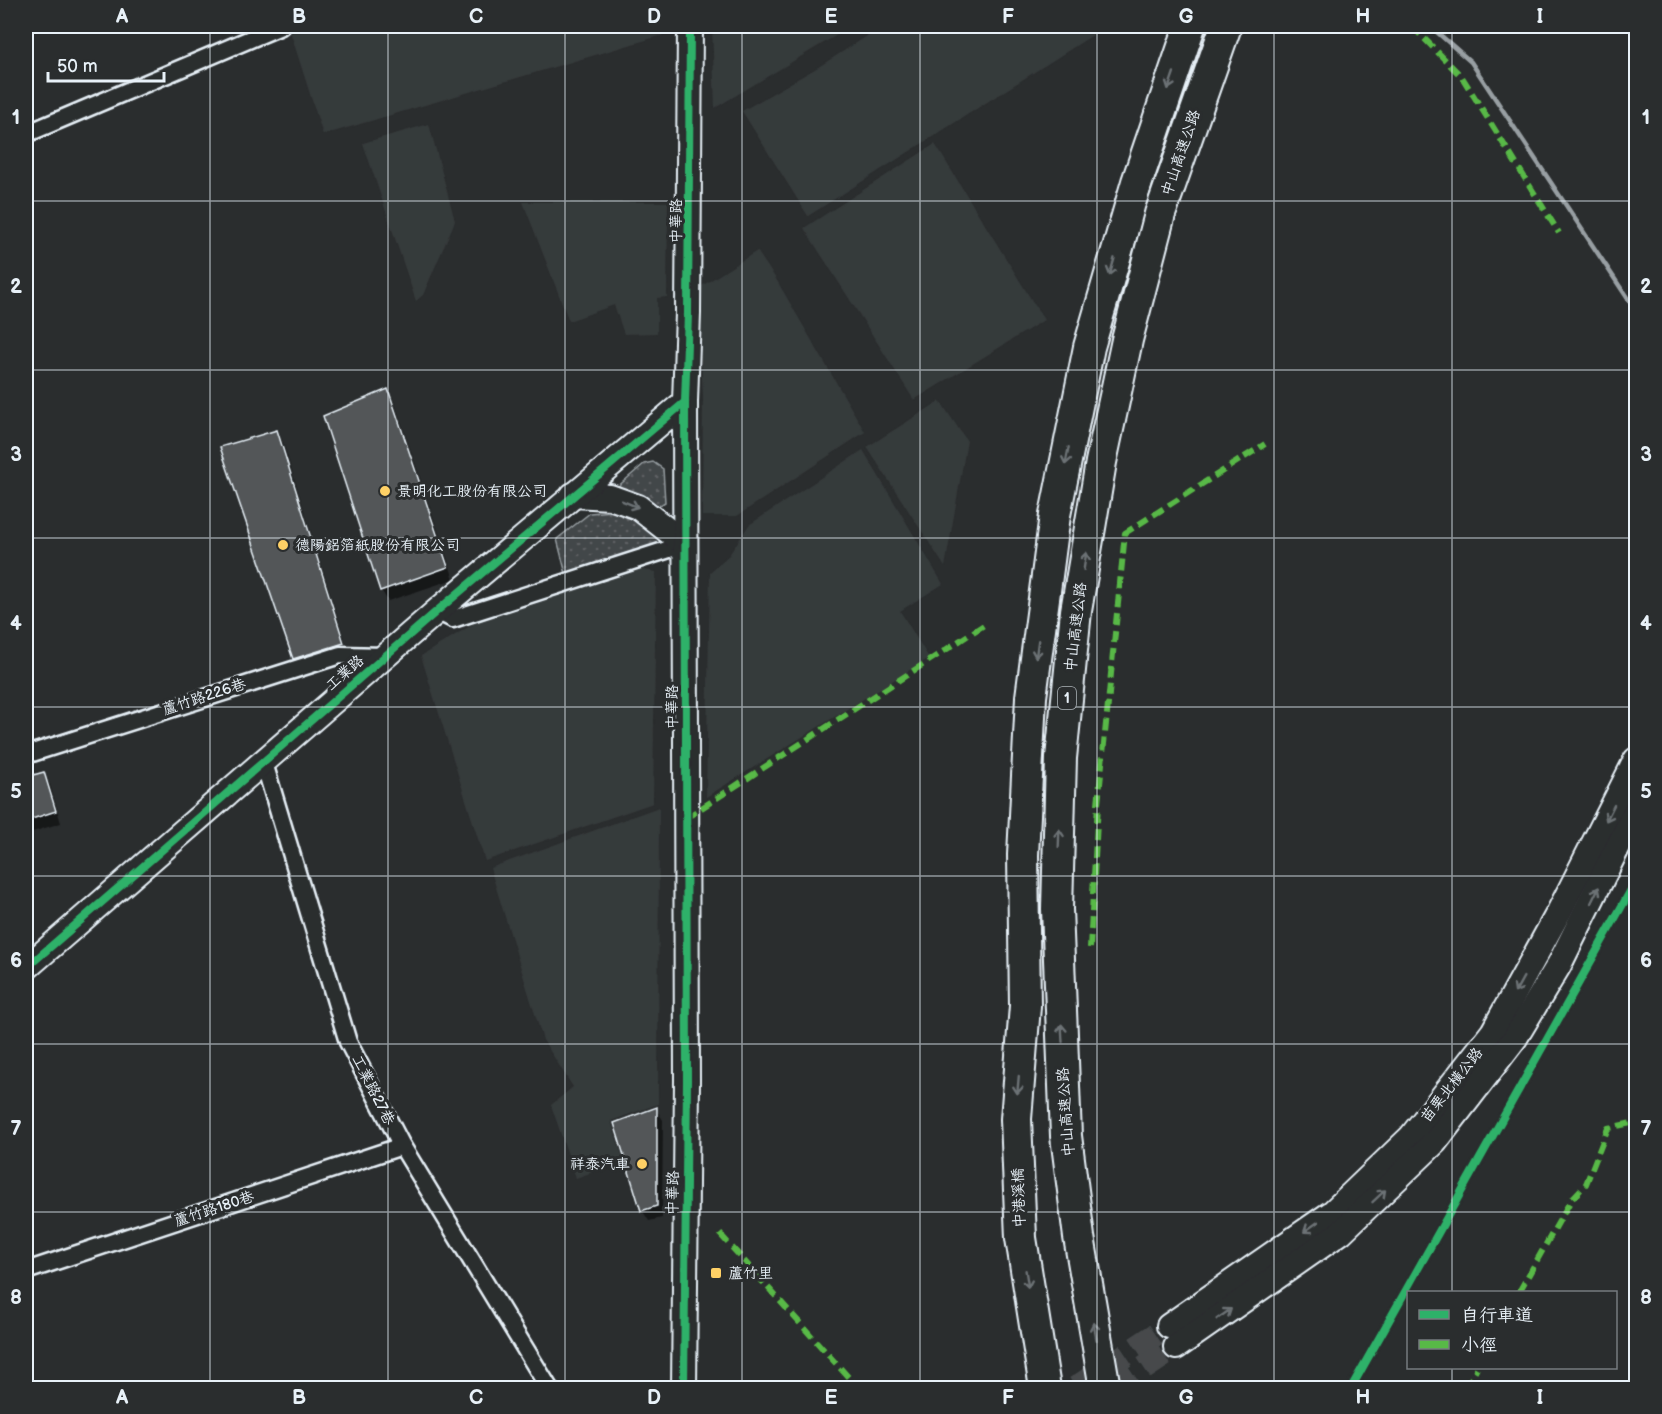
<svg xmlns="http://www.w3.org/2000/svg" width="1662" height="1414" viewBox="0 0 1662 1414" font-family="'Balsamiq Sans','LXGW WenKai TC',sans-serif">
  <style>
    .built { fill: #363a3b }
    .grass { fill: url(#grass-dots); stroke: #959ca0; stroke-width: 1.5 }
    .shadow { fill: #0007 }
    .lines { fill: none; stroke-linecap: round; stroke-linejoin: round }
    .stream { stroke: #989fa3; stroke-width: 4.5 }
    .building { fill: #535759; stroke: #e8f1f8; stroke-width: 1.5 }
    .secondary-tunnel { stroke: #464a4c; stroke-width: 24; stroke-dasharray: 24 12; stroke-linecap: butt }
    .street-casing { stroke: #e8f1f8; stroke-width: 21 }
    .secondary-casing { stroke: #e8f1f8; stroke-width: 28 }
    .highway-casing { stroke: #e8f1f8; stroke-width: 34 }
    .street { stroke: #2a2d2e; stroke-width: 16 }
    .secondary { stroke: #2a2d2e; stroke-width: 24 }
    .highway { stroke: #2a2d2e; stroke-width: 30 }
    .highway-bridge-casing { stroke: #e8f1f8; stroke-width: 34; stroke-linecap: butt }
    .highway-bridge { stroke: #2a2d2e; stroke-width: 30 }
    .quiet { stroke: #58b947; stroke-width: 6; stroke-dasharray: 12 6; stroke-linecap: butt }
    .cycleway-casing { stroke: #2a2d2e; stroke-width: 11 }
    .cycleway { stroke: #2db169; stroke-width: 8 }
    .oneway { stroke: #6c7275 }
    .grid { fill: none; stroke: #e8f1f8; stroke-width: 1.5; stroke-opacity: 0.55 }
    .poi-dot { fill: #ffd166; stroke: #2a2d2e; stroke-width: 2 }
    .labels { text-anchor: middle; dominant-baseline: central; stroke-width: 6; stroke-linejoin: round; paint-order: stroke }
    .shield { fill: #2a2d2e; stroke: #afb6bb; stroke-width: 1.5 }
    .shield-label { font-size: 14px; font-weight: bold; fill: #e8f1f8 }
    .street-label { font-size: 15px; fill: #e8f1f8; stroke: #2a2d2e }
    .poi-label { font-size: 15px; fill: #e8f1f8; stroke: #2a2d2e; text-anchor: start }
    .neatline { fill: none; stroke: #e8f1f8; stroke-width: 2 }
    .grid-label { font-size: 20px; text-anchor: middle; font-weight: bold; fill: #e8f1f8 }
  </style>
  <defs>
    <pattern id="grass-dots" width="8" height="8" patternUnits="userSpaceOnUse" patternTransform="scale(1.5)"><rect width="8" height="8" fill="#424648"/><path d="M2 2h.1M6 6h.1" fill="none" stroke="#5d6163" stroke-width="1.8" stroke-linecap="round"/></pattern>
  </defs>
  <rect width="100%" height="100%" fill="#2a2d2e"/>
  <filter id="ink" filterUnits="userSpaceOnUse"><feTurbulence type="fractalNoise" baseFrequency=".0167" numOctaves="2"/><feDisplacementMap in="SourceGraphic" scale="12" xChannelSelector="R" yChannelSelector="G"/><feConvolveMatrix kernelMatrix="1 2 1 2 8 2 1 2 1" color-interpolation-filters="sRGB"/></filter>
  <g filter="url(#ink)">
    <g class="built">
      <path d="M302,26H663V35L323,135L290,31Z"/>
      <path d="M712,26H852L715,108Z"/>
      <path d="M883,26H1107L808,216L742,111L820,66Z"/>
      <path d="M429,124L455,221L423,295L416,301L363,143Z"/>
      <path d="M935,144L1044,320L914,400L804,228Z"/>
      <path d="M523,202H668L667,297L657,298V333L624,334L614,305L569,321Z"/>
      <path d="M757,251L776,279L865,432L737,516H702L703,396L697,289Z"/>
      <path d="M940,401L967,441L945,567L867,447Z"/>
      <path d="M863,450L943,584L900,611L929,658L706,797L710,572L729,555L749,525Z"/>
      <path d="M633,568L656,572L653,803L485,861L421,656L483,618Z"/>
      <path d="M659,807L658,1104L611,1121L624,1161L576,1178L551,1105L573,1087L543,1040L490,868Z"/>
    </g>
    <g class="grass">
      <path d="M653,462L663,469L665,502L654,509L616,488L644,464Z"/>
      <path d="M624,510L667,542L566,574L557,539L590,513Z"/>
    </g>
    <g class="shadow">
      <path d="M387,390L394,402L454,579L388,601L381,590Z"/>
      <path d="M277,432L283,443L349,655L301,670L294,659Z"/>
      <path d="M43,774L50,785L61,823L26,834V779Z"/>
      <path d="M656,1109L663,1120L662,1218L649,1221L642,1210Z"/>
    </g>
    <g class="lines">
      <path class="stream" d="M1430,26L1471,62L1636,311"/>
    </g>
    <g class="building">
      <path d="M388,389L448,567L380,591L323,416Z"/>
      <path d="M277,430L344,643L293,659L220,447Z"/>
      <path d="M44,772L56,811L26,821V777Z"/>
      <path d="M657,1107V1206L641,1211L614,1123Z"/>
    </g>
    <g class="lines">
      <g class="secondary-tunnel">
        <path d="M1076,1388L1169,1326"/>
        <path d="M1114,1388L1176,1347"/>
      </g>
      <g class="street-casing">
        <g id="street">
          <path d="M26,134L281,26"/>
          <path d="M437,611L453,619L685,544"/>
          <path d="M26,755L340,655L385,656"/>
          <path d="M264,763L348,1042L402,1146L549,1388"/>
          <path d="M26,1271L402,1146"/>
        </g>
      </g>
      <g class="secondary-casing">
        <g id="secondary">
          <path d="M573,495L610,497L638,507L685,544"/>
          <path d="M26,968L437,611L685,402"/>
          <path d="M1169,1326L1333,1212L1411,1137L1493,1032L1559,912L1636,760"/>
          <path d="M1176,1347L1341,1232L1435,1142L1515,1038L1559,965L1636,810"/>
          <path d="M684,1388L687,1080L685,402L688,313L690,26"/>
        </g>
      </g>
      <g class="highway-casing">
        <path id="highway" d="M1045,1388L1021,1238L1016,1119L1025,1006L1023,855L1031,697L1055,515L1089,347L1137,182L1190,26"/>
      </g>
      <use href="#street" class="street"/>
      <use href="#secondary" class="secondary"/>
      <use href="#highway" class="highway"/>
      <g class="highway-bridge-casing">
        <path id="highway-bridge" d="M1105,1388L1079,1237L1066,1136L1057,909L1061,758L1076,611L1101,462L1127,340L1160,214L1226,26"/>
      </g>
      <use href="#highway-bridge" class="highway-bridge"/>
      <g class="quiet">
        <path d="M1412,26L1462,77L1559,233"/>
        <path d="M686,818L984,625"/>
        <path d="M1090,948L1098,804L1125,533L1265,444"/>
        <path d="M720,1234L858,1388"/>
        <path d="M1519,1292L1571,1200L1586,1184L1608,1128L1636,1122"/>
        <path d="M1466,1388L1477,1368"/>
      </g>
      <g class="cycleway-casing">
        <g id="cycleway">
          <path d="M26,968L437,611L685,402"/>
          <path d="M684,1388L687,1080L685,402L688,313L690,26"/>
          <path d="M1351,1388L1636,881"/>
        </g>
      </g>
      <use href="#cycleway" class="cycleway"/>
    </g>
    <defs><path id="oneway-shaft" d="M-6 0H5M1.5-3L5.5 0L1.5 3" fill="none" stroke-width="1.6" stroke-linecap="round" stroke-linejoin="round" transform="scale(1.5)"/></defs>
    <g class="oneway">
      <use href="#oneway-shaft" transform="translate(1171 81) rotate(109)"/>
      <use href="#oneway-shaft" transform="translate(1112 267) rotate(106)"/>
      <use href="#oneway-shaft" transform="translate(1067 456) rotate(101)"/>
      <use href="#oneway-shaft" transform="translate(630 504) rotate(22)"/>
      <use href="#oneway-shaft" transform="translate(1085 561) rotate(-81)"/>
      <use href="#oneway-shaft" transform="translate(1037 649) rotate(98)"/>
      <use href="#oneway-shaft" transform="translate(1610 813) rotate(117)"/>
      <use href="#oneway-shaft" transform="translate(1059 838) rotate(-88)"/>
      <use href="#oneway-shaft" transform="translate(1595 895) rotate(-64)"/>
      <use href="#oneway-shaft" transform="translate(1519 985) rotate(119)"/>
      <use href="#oneway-shaft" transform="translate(1062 1033) rotate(-93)"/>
      <use href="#oneway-shaft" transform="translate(1018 1085) rotate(95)"/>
      <use href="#oneway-shaft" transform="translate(1379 1196) rotate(-43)"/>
      <use href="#oneway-shaft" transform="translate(1311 1227) rotate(145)"/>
      <use href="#oneway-shaft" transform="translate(1027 1279) rotate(81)"/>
      <use href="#oneway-shaft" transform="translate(1224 1314) rotate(-35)"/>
      <use href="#oneway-shaft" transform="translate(1095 1331) rotate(-100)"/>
    </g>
  </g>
  <path class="grid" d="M210,26V1388M388,26V1388M565,26V1388M742,26V1388M920,26V1388M1097,26V1388M1274,26V1388M1452,26V1292M26,201H1636M26,370H1636M26,538H1636M26,707H1636M26,876H1636M26,1044H1636M26,1212H1636M1452,1368V1388"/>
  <g class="poi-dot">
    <circle cx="385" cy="491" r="6"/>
    <circle cx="283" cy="545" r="6"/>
    <circle cx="642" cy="1164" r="6"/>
    <rect x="710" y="1267" width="12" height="12" rx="3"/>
  </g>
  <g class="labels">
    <rect class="shield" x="1058" y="687" width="18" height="22" rx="4.5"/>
    <g class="shield-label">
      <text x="1067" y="698">1</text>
    </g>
    <g class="street-label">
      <text transform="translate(1181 153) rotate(-71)">中山高速公路</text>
      <text transform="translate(676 221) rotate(-90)">中華路</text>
      <text transform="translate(1076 627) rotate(-83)">中山高速公路</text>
      <text transform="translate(345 673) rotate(-41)">工業路</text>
      <text transform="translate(204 697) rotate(-18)">蘆竹路226巷</text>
      <text transform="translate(672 707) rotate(-90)">中華路</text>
      <text transform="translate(1452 1085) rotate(-52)">苗栗北橫公路</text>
      <text transform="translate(373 1090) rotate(63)">工業路27巷</text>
      <text transform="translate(1066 1112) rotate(-94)">中山高速公路</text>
      <text transform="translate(673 1193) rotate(-89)">中華路</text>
      <text transform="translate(1019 1198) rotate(-92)">中港溪橋</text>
      <text transform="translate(214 1209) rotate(-18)">蘆竹路180巷</text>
    </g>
    <g class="poi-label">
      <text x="397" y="491">景明化工股份有限公司</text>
      <text x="295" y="545">德陽鋁箔紙股份有限公司</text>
      <text x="630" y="1164" text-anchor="end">祥泰汽車</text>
      <text x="728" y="1273">蘆竹里</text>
    </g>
  </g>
  <rect width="1662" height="1414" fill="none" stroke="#2a2d2e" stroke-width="66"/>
  <rect x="1407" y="1291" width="210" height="78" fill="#2a2d2e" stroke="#767b7f" stroke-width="1.5"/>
  <rect x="1419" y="1310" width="30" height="9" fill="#2db169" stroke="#767b7f" stroke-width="1.5"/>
  <text x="1461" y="1321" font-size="18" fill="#e8f1f8">自行車道</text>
  <rect x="1419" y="1340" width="30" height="9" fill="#58b947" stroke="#767b7f" stroke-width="1.5"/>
  <text x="1461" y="1351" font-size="18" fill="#e8f1f8">小徑</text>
  <path d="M48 72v9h116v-9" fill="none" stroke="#e8f1f8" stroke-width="3"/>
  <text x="57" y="72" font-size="18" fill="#e8f1f8" stroke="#2a2d2e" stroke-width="4.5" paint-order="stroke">50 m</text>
  <rect x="33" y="33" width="1596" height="1348" class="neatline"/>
  <g class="grid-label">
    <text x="122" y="23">A</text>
    <text x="299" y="23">B</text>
    <text x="476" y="23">C</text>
    <text x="654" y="23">D</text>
    <text x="831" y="23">E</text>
    <text x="1008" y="23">F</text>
    <text x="1186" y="23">G</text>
    <text x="1363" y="23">H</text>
    <text x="1540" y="23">I</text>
    <text x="16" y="124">1</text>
    <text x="1646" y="124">1</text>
    <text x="16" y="293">2</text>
    <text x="1646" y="293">2</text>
    <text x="16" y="461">3</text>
    <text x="1646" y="461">3</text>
    <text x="16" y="630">4</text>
    <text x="1646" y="630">4</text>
    <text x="16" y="798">5</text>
    <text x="1646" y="798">5</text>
    <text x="16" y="967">6</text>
    <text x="1646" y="967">6</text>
    <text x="16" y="1135">7</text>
    <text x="1646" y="1135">7</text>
    <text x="16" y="1304">8</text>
    <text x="1646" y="1304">8</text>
    <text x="122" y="1404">A</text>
    <text x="299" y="1404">B</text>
    <text x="476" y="1404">C</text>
    <text x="654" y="1404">D</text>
    <text x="831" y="1404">E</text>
    <text x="1008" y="1404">F</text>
    <text x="1186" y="1404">G</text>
    <text x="1363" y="1404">H</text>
    <text x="1540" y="1404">I</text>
  </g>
</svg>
